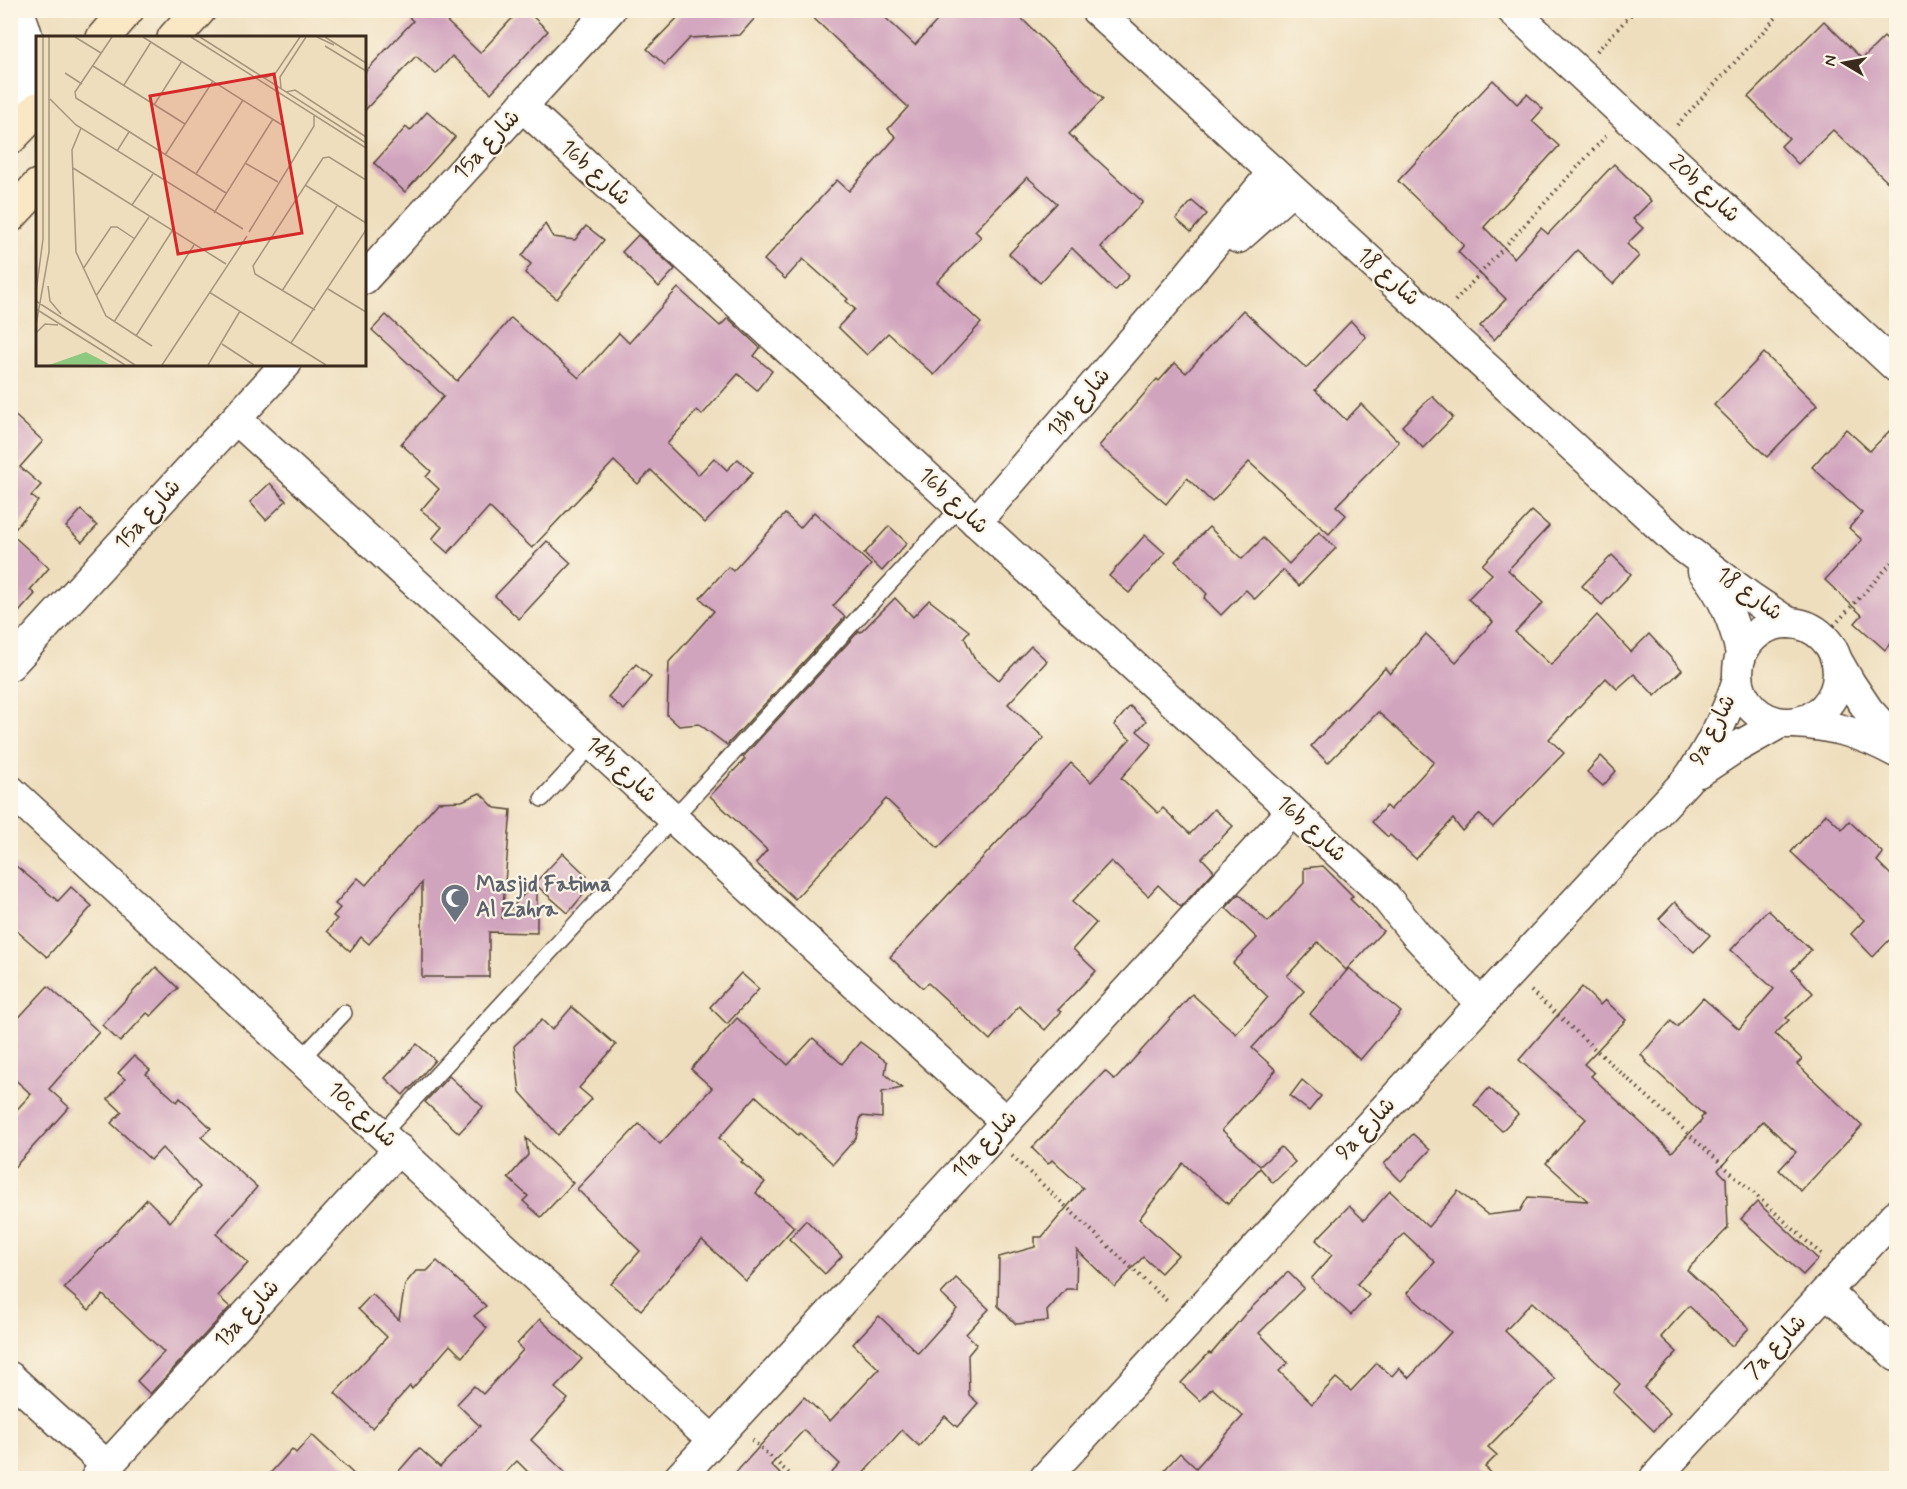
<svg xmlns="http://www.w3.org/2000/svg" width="1907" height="1489" viewBox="0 0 1907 1489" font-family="Mynerve,'Playpen Sans Arabic',sans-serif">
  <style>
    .building { fill: #d1a4be }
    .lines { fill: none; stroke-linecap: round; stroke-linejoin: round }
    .lane-casing { stroke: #564536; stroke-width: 18 }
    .street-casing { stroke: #564536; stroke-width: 33 }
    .secondary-casing { stroke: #564536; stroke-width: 36 }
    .path { stroke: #564536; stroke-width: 4; stroke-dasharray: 1.5 4.5; stroke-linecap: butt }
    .lane { stroke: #fff; stroke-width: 15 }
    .street { stroke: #fff; stroke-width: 30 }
    .secondary { stroke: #fae7c3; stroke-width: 33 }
    .labels { text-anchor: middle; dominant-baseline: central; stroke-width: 4.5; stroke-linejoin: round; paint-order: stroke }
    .street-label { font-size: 22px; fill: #3b2a1e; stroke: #fcf5e5 }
    .worship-label { font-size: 22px; font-weight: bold; fill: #5b616d; stroke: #fcf5e5; text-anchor: start }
    .inset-road { fill: none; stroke: #a6967d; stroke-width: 1.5 }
    .view { fill: #d62828; fill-opacity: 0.15; stroke: #d62828; stroke-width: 3 }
    .inset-edge { fill: none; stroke: #3b2a1e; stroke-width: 3 }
  </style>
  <rect width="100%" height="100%" fill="#fcf5e5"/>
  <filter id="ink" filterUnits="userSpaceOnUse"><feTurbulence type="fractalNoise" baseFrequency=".0167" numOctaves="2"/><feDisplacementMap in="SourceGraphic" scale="12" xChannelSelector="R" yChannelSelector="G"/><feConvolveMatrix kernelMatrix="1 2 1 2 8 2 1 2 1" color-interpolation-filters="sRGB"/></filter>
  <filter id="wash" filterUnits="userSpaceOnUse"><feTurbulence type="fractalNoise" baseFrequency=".008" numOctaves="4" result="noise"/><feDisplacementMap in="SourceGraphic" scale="24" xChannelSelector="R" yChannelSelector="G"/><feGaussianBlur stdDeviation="1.35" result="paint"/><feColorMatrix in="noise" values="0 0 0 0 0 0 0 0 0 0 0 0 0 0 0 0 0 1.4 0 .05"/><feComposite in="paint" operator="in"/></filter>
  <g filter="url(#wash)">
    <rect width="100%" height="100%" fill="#eedebd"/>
    <g id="blocks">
      <g class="building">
        <path d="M401,10H435L480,53L520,10H526L548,31L491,93L452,56L436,74L416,56L364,111V73L413,21Z"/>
        <path d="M685,10H762L740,35L690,38L665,65L647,49Z"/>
        <path d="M805,10H877L915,45L947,10H1013L1103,99L1069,134L1143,202L1101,247L1129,276L1115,291L1072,248L1040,283L1009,254L1057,203L1027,177L975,231L981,237L937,282L981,323L934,375L888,333L867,355L838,327L855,309L846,301L848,299L803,259L785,279L764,260L837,180L849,191L896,137L888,129L908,107Z"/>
        <path d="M1824,21L1862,59L1884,37L1896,49V190L1833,130L1798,164L1781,146L1789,138L1748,97Z"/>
        <path d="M1493,80L1517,104L1527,94L1543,109L1532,121L1559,146L1484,227L1514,258L1541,228L1548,234L1614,164L1651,201L1633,219L1643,228L1627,244L1639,256L1613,284L1577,250L1494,340L1480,326L1506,299L1458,252L1464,245L1398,181Z"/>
        <path d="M427,112L455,137L405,192L374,163L406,127L410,131Z"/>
        <path d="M1192,201L1207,214L1191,232L1176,219Z"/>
        <path d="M545,224L553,237L575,240L586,226L604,240L557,299L525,273L531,264L522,256Z"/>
        <path d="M638,235L675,269L659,287L622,252Z"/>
        <path d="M678,288L720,326L728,318L760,348L754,356L772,371L757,390L738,374L702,415L697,410L667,444L698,475L714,458L727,470L738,459L753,473L705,523L651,470L638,484L614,461L532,548L489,507L448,553L432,539L442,527L421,510L439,489L426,477L431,471L401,444L444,396L372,330L386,315L457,381L511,318L579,378L619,333L629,343Z"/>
        <path d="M1243,310L1306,368L1351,321L1366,337L1315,390L1346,420L1361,404L1399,442L1336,506L1346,515L1329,534L1249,462L1212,502L1187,478L1166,504L1099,446L1157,379L1159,381L1175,363L1186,373Z"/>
        <path d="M1764,353L1817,405L1767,457L1714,405Z"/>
        <path d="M1432,396L1453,417L1423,448L1402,426Z"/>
        <path d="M10,411L43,441L20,467L41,485L31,496L38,501L11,534L49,568L30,590L35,594L10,622Z"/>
        <path d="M1896,424V636L1885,650L1855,623L1862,615L1825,580L1862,540L1849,528L1862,513L1812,467L1846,429L1870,451Z"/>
        <path d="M270,483L286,501L266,520L250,502Z"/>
        <path d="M81,510L97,526L82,542L66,527Z"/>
        <path d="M1532,511L1549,526L1508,570L1543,603L1515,632L1551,665L1597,615L1631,652L1649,634L1682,670L1655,696L1634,674L1617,689L1606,678L1549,739L1564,753L1493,827L1479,814L1462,831L1453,819L1416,859L1390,835L1388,837L1372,822L1386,806L1390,810L1434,762L1378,712L1328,763L1311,746L1385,668L1390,674L1426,634L1456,662L1493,622L1468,599L1492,574L1482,565Z"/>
        <path d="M814,512L871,565L833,606L845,617L727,745L699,724L679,726L667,715L669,662L714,611L700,598L728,567L733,571L785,514L800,528Z"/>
        <path d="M889,526L907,543L882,571L864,554Z"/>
        <path d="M1209,527L1242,559L1263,538L1289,564L1319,532L1336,548L1299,586L1283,570L1255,599L1246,590L1221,615L1204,598L1207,594L1175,561Z"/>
        <path d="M1145,535L1165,553L1129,593L1109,576Z"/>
        <path d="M547,541L571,563L519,619L495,596Z"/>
        <path d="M1612,555L1631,574L1602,605L1582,586Z"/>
        <path d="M895,598L913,617L929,600L969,631L964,637L975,659L999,680L1031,646L1047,661L1008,704L1044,738L938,848L886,799L795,899L756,863L767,850L710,796L745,759L743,757L859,631L861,632Z"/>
        <path d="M636,664L651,677L624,710L608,697Z"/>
        <path d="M1130,706L1146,721L1137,731L1152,744L1121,778L1158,813L1163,808L1190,834L1214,809L1233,826L1202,858L1214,871L1181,907L1158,885L1148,896L1111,861L1072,902L1096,923L1073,949L1096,971L1058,1010L1061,1012L1045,1030L1019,1006L990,1040L928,983L923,988L890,957L1071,763L1091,782L1131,738L1130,739L1114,725Z"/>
        <path d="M1601,756L1616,771L1603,786L1587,772Z"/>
        <path d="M480,793L495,808L511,810L502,918L563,853L587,876L576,888L583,895L568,913L537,886V933L489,932V977H422V883L369,944L361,937L350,951L327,931L337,919L333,916L340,908L335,904L358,878L366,885L438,802L462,801Z"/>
        <path d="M1826,814L1842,829L1849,821L1883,853L1877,861L1896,880V933L1873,957L1851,934L1864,920L1791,852Z"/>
        <path d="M10,861L58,901L71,887L92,906L47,957L10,925Z"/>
        <path d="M1323,866L1353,896L1350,899L1383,931L1346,970L1318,942L1287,976L1304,991L1252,1048L1276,1070L1222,1130L1260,1166L1281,1147L1295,1162L1273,1183L1260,1168L1228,1204L1183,1163L1139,1219L1178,1255L1161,1273L1143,1257L1115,1287L1077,1250L1076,1289H1066L1047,1311L1048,1321L1016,1324L998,1306L999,1257L1035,1247V1237H1042L1083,1188L1052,1160L1048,1164L1032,1148L1105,1071L1115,1080L1192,994L1236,1034L1268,997L1233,963L1257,938L1226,908L1239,894L1268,922L1304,883V868Z"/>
        <path d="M1675,902L1710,935L1694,952L1659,919Z"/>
        <path d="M1768,910L1811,950L1792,970L1813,993L1786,1018L1789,1020L1775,1034L1802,1059L1797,1064L1862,1126L1801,1191L1779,1170L1796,1152L1763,1121L1718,1170L1726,1178L1728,1228L1687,1270L1749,1328L1732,1346L1689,1306L1661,1337L1677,1352L1644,1388L1670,1413L1654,1431L1613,1392L1620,1384L1532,1302L1505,1331L1555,1379L1488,1447L1497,1455L1485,1467L1498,1479H1156L1180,1453L1196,1468L1243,1416L1212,1388L1200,1401L1181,1383L1209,1353L1211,1354L1246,1313L1288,1272L1304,1288L1259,1333L1288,1363L1279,1371L1312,1404L1336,1378L1351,1391L1377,1363L1392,1376L1399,1368L1409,1378L1451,1332L1407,1293L1435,1262L1404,1233L1357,1284L1369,1295L1351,1315L1311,1279L1332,1255L1316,1240L1349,1206L1364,1220L1390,1191L1428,1227L1458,1191L1488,1215L1520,1211L1528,1197L1588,1201L1546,1163L1586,1119L1519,1060L1582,987L1600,1005L1605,1000L1626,1020L1584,1064L1594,1073L1591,1076L1672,1152L1702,1120L1701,1118L1704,1115L1646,1062L1647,1061L1641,1055L1671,1021L1677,1027L1703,998L1739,1029L1774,989L1731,950Z"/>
        <path d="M156,967L178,988L151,1016L147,1013L120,1042L102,1025Z"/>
        <path d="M1349,968L1401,1012L1360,1060L1310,1014Z"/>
        <path d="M741,973L759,989L727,1024L710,1007Z"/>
        <path d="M48,986L99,1032L49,1089L69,1107L10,1172V1117L31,1094L10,1075V1027Z"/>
        <path d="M572,1007L616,1045L579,1088L592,1099L558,1135L520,1092L514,1046L542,1020L552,1030Z"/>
        <path d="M737,1018L788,1065L813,1038L842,1064L860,1042L887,1062L885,1074L902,1088L882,1092V1118L861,1116L856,1138L833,1164L800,1133L798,1135L756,1096L719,1138L743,1160L741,1162L765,1182L756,1193L794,1227L746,1281L702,1240L641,1310L611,1284L640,1251L577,1189L639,1124L660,1144L712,1088L691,1069Z"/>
        <path d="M417,1044L435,1060L410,1089L409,1088L403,1095L385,1078Z"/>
        <path d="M134,1056L150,1070L146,1074L177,1102L180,1098L211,1128L201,1137L257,1187L216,1234L248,1263L218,1296L230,1307L150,1394L137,1381L164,1352L103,1295L89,1310L64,1288L147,1199L170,1222L200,1187L162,1148L151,1160L111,1123L122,1112L108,1099L125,1079L118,1073Z"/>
        <path d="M449,1076L483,1107L459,1133L425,1102Z"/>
        <path d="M1302,1080L1321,1096L1309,1111L1290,1096Z"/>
        <path d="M1489,1088L1518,1114L1502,1131L1474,1105Z"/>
        <path d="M1413,1134L1430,1150L1401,1181L1384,1164Z"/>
        <path d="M526,1138L573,1183L541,1217L523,1201L528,1196L508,1178L528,1155Z"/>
        <path d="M1757,1202L1818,1259L1803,1275L1741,1219Z"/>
        <path d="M806,1220L842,1256L825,1274L789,1239Z"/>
        <path d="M437,1261L486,1306L474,1316L487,1328L462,1357L450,1345L412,1389L410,1386L372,1428L335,1393L387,1337L358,1309L372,1294L399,1320L405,1284L416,1271H427Z"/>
        <path d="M956,1278L989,1309L966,1334L977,1344L968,1355L969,1395L978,1403L957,1427L945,1416L919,1446L902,1430L858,1479H826L840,1464L804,1430L771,1465L785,1479H730L804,1397L830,1421L879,1369L853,1344L879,1316L918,1353L957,1309L941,1294Z"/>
        <path d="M540,1319L582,1359L555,1388L568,1399L531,1440L572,1479H535L517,1461L499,1479H392L419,1448L440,1467L480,1426L457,1404L474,1386L483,1394L523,1350L517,1344Z"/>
        <path d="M312,1435L359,1479H265L292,1449L296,1453Z"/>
      </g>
    </g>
  </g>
  <g filter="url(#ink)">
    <use href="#blocks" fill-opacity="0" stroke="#564536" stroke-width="1.5"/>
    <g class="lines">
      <g class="lane-casing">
        <g id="lane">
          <path d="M542,799L593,744"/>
          <path d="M301,1059L344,1013"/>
          <path d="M382,1134L960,507"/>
        </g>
      </g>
      <g class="street-casing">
        <g id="street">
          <path d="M1096,10L1679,544L1750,597L1789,623"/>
          <path d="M1512,10L1896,367"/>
          <path d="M522,106L1384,895L1417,936L1481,1004"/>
          <path d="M15,133C36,89 38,56 18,10"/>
          <path d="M1238,238L1292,190"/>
          <path d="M364,279L610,10"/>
          <path d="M236,419L1006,1122"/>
          <path d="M976,522L1182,283L1273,172"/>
          <path d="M1703,571C1724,596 1735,623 1741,654"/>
          <circle cx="1788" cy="673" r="50"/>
          <path d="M1835,657L1850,683L1868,710L1896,741"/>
          <path d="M10,665L286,364"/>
          <path d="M1795,723C1833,725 1863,734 1896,752"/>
          <path d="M1699,772L1732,750L1780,723"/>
          <path d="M10,790L713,1441"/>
          <path d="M1827,1292L1896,1356"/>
          <path d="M10,1377L107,1466"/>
          <path d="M96,1478L399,1149"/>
          <path d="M679,1478L1292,811"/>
          <path d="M1045,1478L1687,780C1710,749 1726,717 1738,679"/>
          <path d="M1655,1478L1896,1215"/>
        </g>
      </g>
      <g class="secondary-casing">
        <g id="secondary">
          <path d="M103,38L127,10"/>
          <path d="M174,38L199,10"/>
          <path d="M10,138L38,109"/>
          <path d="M10,216L38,186"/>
        </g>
      </g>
      <g class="path">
        <path d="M1706,10L1725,14L1728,10"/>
        <path d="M1597,51L1635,10"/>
        <path d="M1677,125L1783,10"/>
        <path d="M1455,301L1606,136"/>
        <path d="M1830,630L1896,558"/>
        <path d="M1531,991L1823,1256"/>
        <path d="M1012,1156L1169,1303"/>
        <path d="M752,1440L794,1478"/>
      </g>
      <use href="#lane" class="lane"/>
      <use href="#street" class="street"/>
      <use href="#secondary" class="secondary"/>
    </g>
  </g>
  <defs>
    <g id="mosque-pin" transform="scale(1.5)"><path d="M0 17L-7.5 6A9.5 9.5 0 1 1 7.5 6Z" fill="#6b7280" stroke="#fcf5e5"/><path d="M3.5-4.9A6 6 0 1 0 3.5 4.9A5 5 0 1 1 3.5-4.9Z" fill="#fff"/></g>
  </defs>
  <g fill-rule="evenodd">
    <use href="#mosque-pin" x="455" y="898"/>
  </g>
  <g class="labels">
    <g class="street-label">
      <text transform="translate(487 145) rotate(-47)">15a شارع</text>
      <text transform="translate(595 173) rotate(42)">16b شارع</text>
      <text transform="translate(1704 189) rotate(43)">20b شارع</text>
      <text transform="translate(1388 277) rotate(42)">شارع 18</text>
      <text transform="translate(1079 403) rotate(-49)">13b شارع</text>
      <text transform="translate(953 501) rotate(43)">16b شارع</text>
      <text transform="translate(148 515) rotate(-48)">15a شارع</text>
      <text transform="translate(1749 594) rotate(36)">شارع 18</text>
      <text transform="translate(1713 730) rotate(-63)">9a شارع</text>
      <text transform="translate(621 770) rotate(42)">14b شارع</text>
      <text transform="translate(1311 829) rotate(43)">16b شارع</text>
      <text transform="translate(362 1115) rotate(43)">10c شارع</text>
      <text transform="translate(1366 1129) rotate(-47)">9a شارع</text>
      <text transform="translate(985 1145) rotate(-47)">11a شارع</text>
      <text transform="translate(247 1314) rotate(-47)">13a شارع</text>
      <text transform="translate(1776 1347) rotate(-47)">7a شارع</text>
    </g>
    <g class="worship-label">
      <text x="476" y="885">Masjid Fatima<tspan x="476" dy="25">Al Zahra</tspan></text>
    </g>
  </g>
  <g transform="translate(36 36)">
    <rect width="330" height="330" fill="#eedebd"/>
    <path d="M50,316L73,328L13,329Z" fill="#8dc97f"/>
    <path class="inset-road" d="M39,1L65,17M76,1L39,56L40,62L190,157M107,1L246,89M155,1L330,112M164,1L330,107M281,1L298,9M289,1L330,27M289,10L330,35M57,30L149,88M29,37L46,48M228,42L239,38L264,1M88,49L115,6M245,52L244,41L270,1M250,56L259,54L330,101M14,63L40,89L207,193M118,69L146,25M45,92L36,114L40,216L70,280L116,310M81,115L93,96M129,119L177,45M209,127L242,146M37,132L190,228M160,138L207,64M269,149L330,187M96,169L117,138M178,177L237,83M213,196L278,90V80M47,233L75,191H81L99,203M12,250L14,265L25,278M292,253L330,276M246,255L301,170M0,256L7,203V1M173,256L290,329M60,260L113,181M0,265L99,329M0,273L89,329M279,274L219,238L217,230L287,122L293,121L330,144M78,286L136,195M0,289L13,216V1M0,297L9,288L22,289M100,300L158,209M255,307L330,194M186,308L218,329M126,329L211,200M172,329L204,275"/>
    <path class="view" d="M238,38L266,197L142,218L114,60Z"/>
    <rect width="330" height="330" class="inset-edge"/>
  </g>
  <rect width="1907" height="1489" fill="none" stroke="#fcf5e5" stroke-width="36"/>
  <g transform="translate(1844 63) rotate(280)" stroke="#fcf5e5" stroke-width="4.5" paint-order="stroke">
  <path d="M0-4.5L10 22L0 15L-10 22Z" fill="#3b2a1e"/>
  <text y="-9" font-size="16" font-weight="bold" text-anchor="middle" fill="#3b2a1e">N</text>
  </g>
</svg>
